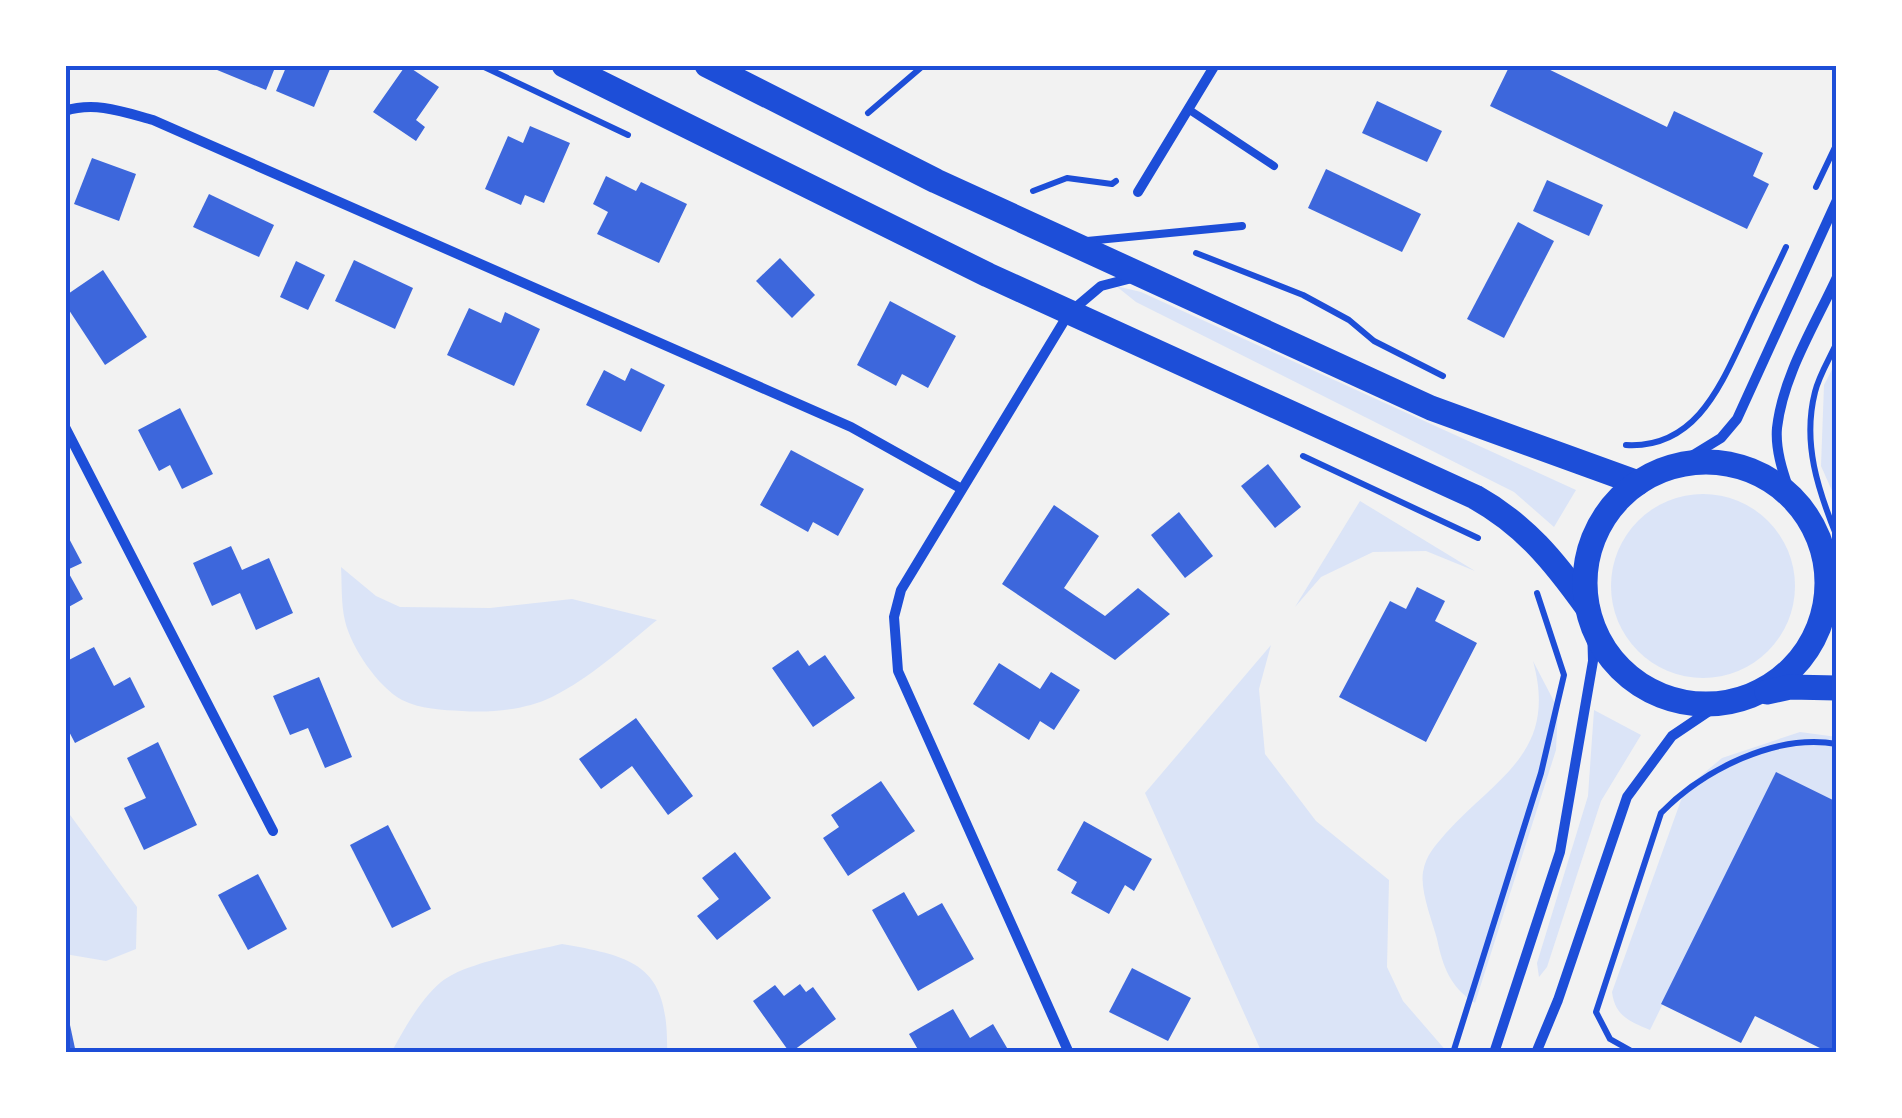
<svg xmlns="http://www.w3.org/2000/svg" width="1902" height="1118" viewBox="0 0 1902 1118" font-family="Cabin,sans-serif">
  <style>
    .green { fill: #dbe4f7 }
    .building { fill: #3d67dc }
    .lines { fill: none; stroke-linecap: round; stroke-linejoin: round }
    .path { stroke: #1d4ed8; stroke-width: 6 }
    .service { stroke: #1d4ed8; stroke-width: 8 }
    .minor { stroke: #1d4ed8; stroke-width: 10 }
    .trunk { stroke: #1d4ed8; stroke-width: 25 }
    .neatline { fill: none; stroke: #1d4ed8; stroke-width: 4 }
  </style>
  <rect width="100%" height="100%" fill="#f2f2f2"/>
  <g class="green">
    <path d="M1116,286L1141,292L1576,490L1554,527L1514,492L1136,302Z"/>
    <path d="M1837,360V502L1821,466L1824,385Z"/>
    <circle cx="1703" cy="586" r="92"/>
    <path d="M1360,501L1475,571L1426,551L1373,552L1321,577L1295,607Z"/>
    <path d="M341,567L376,596L400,607L490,608L572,599L657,620C624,647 590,678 552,697C525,710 491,713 462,711C443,710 420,709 402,700C378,687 351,647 345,621C341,604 342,585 341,567Z"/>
    <path d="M1271,645L1259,689L1265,754L1316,821L1389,880L1387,967L1403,1001L1448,1053H1262L1145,793Z"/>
    <path d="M1533,661L1558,709L1556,750L1475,1003C1450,987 1443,967 1437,939C1432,920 1420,891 1423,872C1426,855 1435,846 1446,833C1498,776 1558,752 1533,661Z"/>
    <path d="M1594,710L1641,735L1601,801L1547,967L1539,977L1537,963L1588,796Z"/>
    <path d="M1800,732L1837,737V802L1776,773L1650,1030C1629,1021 1615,1016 1612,992L1685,789L1722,758Z"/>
    <path d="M65,808L137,907L136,949L106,961L65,954Z"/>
    <path d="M562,944C638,957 669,967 667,1053H391C404,1029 420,1000 441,982C465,962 530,952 562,944Z"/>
  </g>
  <g class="building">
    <path d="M205,65H276L266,90Z"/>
    <path d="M287,65H319L330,69L314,107L276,91Z"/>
    <path d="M406,65L439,87L416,120L425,127L416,141L373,112Z"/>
    <path d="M1510,65H1540L1667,127L1674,111L1763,153L1753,176L1769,184L1747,229L1490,106Z"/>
    <path d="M1377,101L1442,131L1427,162L1362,133Z"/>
    <path d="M530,126L570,143L544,203L525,195L521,205L485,189L508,136L523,143Z"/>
    <path d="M92,158L136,174L119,221L74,204Z"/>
    <path d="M1326,169L1421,214L1402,252L1308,208Z"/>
    <path d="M606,176L636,191L641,182L687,204L659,263L597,234L608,212L593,204Z"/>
    <path d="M1547,180L1603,205L1589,236L1533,211Z"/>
    <path d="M209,194L274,225L259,257L193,227Z"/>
    <path d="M1518,222L1554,241L1504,338L1467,319Z"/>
    <path d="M780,258L815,295L792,318L756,281Z"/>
    <path d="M354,260L413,288L395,329L335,301Z"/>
    <path d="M296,261L325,275L308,310L280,297Z"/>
    <path d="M103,270L147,337L105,365L65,304V296Z"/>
    <path d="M890,301L956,336L928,388L902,374L896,386L857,365Z"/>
    <path d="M469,308L501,323L505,312L540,329L514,386L447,355Z"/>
    <path d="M631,368L665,385L641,432L586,405L604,370L625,381Z"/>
    <path d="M180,408L213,474L182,489L170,465L159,471L138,430Z"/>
    <path d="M791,450L864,489L838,536L813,522L808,532L760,505Z"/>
    <path d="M1268,464L1301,507L1275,528L1241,486Z"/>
    <path d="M1054,505L1099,536L1064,588L1105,616L1138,588L1170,614L1115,660L1002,584Z"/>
    <path d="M1179,512L1213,556L1185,578L1151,535Z"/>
    <path d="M65,531L82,563L67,570L83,599L65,609Z"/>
    <path d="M231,546L242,570L269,558L293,613L256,630L240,593L212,606L193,563Z"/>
    <path d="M1417,587L1445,601L1435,621L1477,643L1426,742L1339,697L1390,601L1406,609Z"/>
    <path d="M94,647L114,686L130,677L145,707L75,743L65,724V662Z"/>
    <path d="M798,650L809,666L825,655L855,698L813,727L772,668Z"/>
    <path d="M999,663L1040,689L1051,672L1080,690L1054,730L1040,721L1029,740L973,704Z"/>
    <path d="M319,677L352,757L325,768L308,728L290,735L273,696Z"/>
    <path d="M636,718L693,796L668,815L632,766L601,789L579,759Z"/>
    <path d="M158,742L197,825L144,850L124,808L146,798L127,758Z"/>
    <path d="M1776,772L1837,802V1039L1830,1053L1755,1016L1741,1043L1661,1004Z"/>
    <path d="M881,781L915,831L848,876L823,838L839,827L831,815Z"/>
    <path d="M1084,821L1152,859L1134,891L1125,885L1109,914L1071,893L1077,882L1057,870Z"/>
    <path d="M388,825L431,909L392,928L350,845Z"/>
    <path d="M735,852L771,898L717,940L697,916L719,899L702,878Z"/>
    <path d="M258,874L287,929L248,950L218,895Z"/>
    <path d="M904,892L918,916L942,903L974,959L918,991L872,910Z"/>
    <path d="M1132,968L1191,998L1168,1041L1109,1012Z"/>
    <path d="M800,984L806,992L813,987L836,1019L790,1053L753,1001L775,985L784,996Z"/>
    <path d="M953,1009L970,1038L993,1024L1010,1053H920L909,1034Z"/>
    <path d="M65,1011H67L76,1053H65Z"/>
  </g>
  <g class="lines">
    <g class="path">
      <path d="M480,65L628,135"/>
      <path d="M868,113L924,65"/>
      <path d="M1816,187L1837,143"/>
      <path d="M1033,191L1067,178L1112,184L1116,181"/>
      <path d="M1196,253L1303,295L1349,320L1374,341L1443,376"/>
      <path d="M1837,342C1830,358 1819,375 1815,392C1802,443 1818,490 1837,537"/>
      <path d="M1626,445C1696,449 1721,385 1746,332C1759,303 1773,275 1786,247"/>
      <path d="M1303,456L1478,538"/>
      <path d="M1453,1053L1541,773L1564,675L1537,593"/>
      <path d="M1635,1053L1610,1039L1596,1012L1661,813C1703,770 1776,733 1837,744"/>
    </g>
    <g class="service">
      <path d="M1188,109L1274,166"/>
      <path d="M1087,241L1242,226"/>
    </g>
    <g class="minor">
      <path d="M65,111C95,101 124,112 153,120L851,427L960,488"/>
      <path d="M1138,192L1215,65"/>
      <path d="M65,427L273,831"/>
      <path d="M1677,465L1721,438L1737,419L1837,200"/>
      <path d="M1791,496C1784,475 1775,451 1777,428C1783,375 1815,325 1837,277"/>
      <path d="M1069,1053L898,671L894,617L901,590L1069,313L1101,286L1132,278"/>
      <path d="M1494,1053L1560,852L1593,661L1592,624"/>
      <path d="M1536,1053L1558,1000L1627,797L1672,736L1721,703"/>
    </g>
    <g class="trunk">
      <path d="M564,65L988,275L1475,497C1525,525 1554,561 1587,607"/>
      <path d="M707,65L936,181L1431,408L1638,483"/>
      <circle cx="1706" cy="583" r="121"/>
      <path d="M1767,692L1790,687L1837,688"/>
    </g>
  </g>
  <rect width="1902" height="1118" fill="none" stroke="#ffffff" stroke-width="135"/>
  <rect x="68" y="68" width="1766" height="982" class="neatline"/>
</svg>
